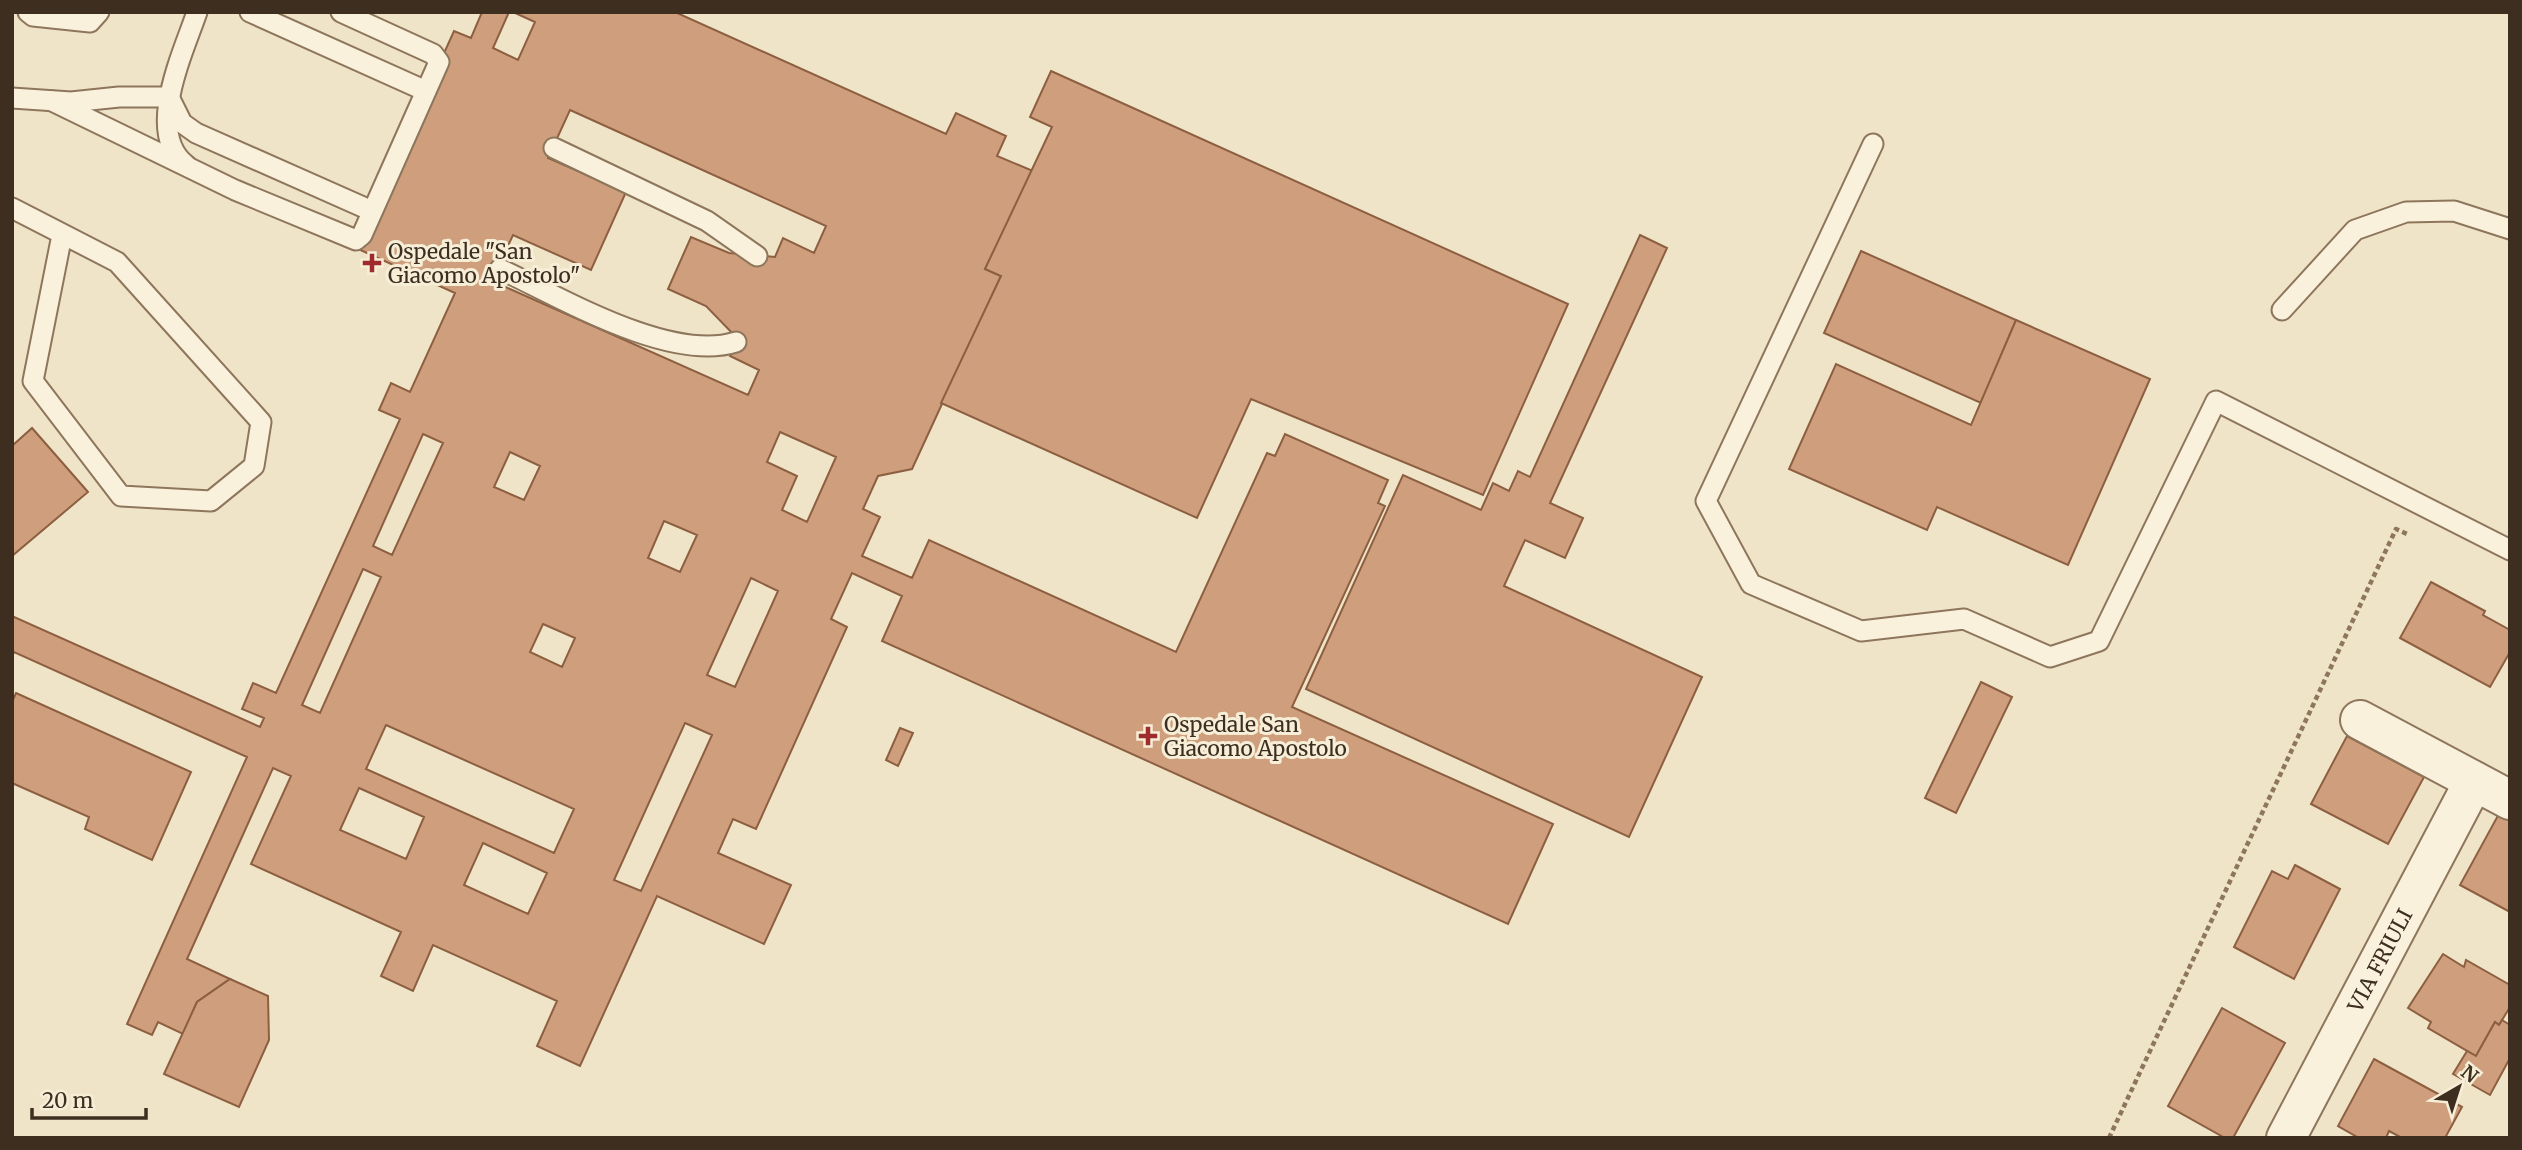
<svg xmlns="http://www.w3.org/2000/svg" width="2522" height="1150" viewBox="0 0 2522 1150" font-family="Merriweather,serif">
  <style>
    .building { fill: #cf9f7d; stroke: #8d5f41; stroke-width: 2; fill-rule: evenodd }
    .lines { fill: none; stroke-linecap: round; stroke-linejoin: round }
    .service-casing { stroke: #8d765c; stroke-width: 23 }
    .minor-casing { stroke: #8d765c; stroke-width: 42 }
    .path { stroke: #8d765c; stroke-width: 4.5; stroke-dasharray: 5 3.5; stroke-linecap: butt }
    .service { stroke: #faf1dc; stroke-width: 19 }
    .minor { stroke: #faf1dc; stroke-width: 38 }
    .poi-dot { fill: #9e2a2b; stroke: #f7eed8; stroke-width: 2.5 }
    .labels { text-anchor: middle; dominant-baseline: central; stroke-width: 6; stroke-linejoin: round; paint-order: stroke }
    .poi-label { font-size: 21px; fill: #3d2e20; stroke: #f7eed8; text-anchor: start }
    .street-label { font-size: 21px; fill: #3d2e20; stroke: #f7eed8 }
  </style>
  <rect width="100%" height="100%" fill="#f0e4c8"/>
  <g class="building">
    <path d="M482,12H509L493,48L518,60L535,22L513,12H675L946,134L956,113L1006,136L997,156L1033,171L985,269L1001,276L912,469L878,476L863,509L880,517L862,556L912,578L929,540L1176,652L1267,453L1275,456L1285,434L1388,480L1378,503L1385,506L1292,707L1553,824L1508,924L882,641L902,596L852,573L831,619L847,627L756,829L733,819L718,853L791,885L764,944L657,896L580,1066L537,1046L557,1001L433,945L413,991L381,976L401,932L251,864L291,776L273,768L187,959L230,979L197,1002L183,1034L158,1022L152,1035L127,1024L247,757L14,652L12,656V616L260,727L264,718L242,709L253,683L276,693L400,419L379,410L391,383L410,392L455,293L356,248L454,31L471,38ZM570,110L826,226L814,253L783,238L775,257L729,253L691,237L668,289L706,306L738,339L730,356L759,370L748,395L492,281L513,235L591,270L626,192L548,158ZM780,432L836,457L807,522L782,510L797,476L767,462ZM423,434L443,443L392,555L373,546ZM510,452L540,466L524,500L494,487ZM664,521L697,535L680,572L648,558ZM363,569L381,577L320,713L302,705ZM751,578L778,591L735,687L707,675ZM543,624L575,638L562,667L530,652ZM685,723L712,735L641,891L614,880ZM386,725L574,809L554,853L366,769ZM359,788L424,817L406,859L340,830ZM483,843L547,873L528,914L464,885Z"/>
    <path d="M1051,71L1568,304L1483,495L1251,399L1197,518L941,403L1001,276L985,269L1052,127L1030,117Z"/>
    <path d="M1640,235L1667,248L1550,503L1583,518L1565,558L1525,540L1504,586L1702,677L1629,837L1306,689L1403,475L1481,510L1493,483L1509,491L1518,471L1530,477Z"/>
    <path d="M1861,251L2016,320L1981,403L1824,333Z"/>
    <path d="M2016,320L2150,379L2068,565L1937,507L1927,530L1789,469L1836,364L1971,425Z"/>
    <path d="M32,428L88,492L12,556V446Z"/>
    <path d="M2431,582L2485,611L2483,615L2510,630V652L2490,687L2400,638Z"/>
    <path d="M1981,682L2012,697L1956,813L1925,798Z"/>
    <path d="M16,693L191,772L152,860L85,829L89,817L12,783V702Z"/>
    <path d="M900,728L913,733L898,766L886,760Z"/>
    <path d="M2347,736L2424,777L2388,844L2311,804Z"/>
    <path d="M2501,810L2510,815V912L2460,885Z"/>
    <path d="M2295,865L2340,889L2294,979L2234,947L2272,871L2288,879Z"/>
    <path d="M2443,954L2464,967L2466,960L2510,985V1007L2499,1025L2495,1022L2476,1056L2428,1028L2431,1022L2408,1008Z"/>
    <path d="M230,979L268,996L269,1040L239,1107L164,1074L197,1002Z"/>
    <path d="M2222,1008L2285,1043L2233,1138H2225L2168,1106Z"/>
    <path d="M2502,1020L2510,1025V1058L2490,1095L2453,1074L2467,1051L2476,1056L2495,1022L2499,1025Z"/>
    <path d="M2374,1059L2462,1107L2445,1138H2402L2389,1131L2386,1138H2359L2338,1126Z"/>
  </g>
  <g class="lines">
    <g class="service-casing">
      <g id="service">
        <path d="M28,12L33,16L90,22L99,12"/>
        <path d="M250,12L417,87"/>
        <path d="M169,97L182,123L196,133L363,207"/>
        <path d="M12,98L71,102L119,97H169"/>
        <path d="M52,101L235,190L356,240L362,235L439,62L433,54L341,12"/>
        <path d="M1873,144L1706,501L1751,584L1861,631L1964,619L2050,657L2099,641L2216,401L2510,550"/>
        <path d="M554,148L707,221L757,256"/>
        <path d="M186,165C144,133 184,51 197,12"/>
        <path d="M12,208L117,262L261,422L254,466L211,501L121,496L33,381L62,235"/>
        <path d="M500,269C560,297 670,363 736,342"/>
        <path d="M2282,310L2355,230L2406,212L2454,211L2510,229"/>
      </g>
    </g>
    <g class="minor-casing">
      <g id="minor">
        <path d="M2360,720L2510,800"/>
        <path id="s1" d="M2286,1138L2474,781"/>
      </g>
    </g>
    <path class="path" d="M2109,1138L2396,529L2407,534"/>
    <use href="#service" class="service"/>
    <use href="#minor" class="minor"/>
  </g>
  <g class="poi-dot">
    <path d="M368.5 252.5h7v7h7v7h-7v7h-7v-7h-7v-7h7z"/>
    <path d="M1144.5 725.5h7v7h7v7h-7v7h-7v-7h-7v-7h7z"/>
  </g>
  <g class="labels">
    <g class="poi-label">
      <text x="388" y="251">Ospedale "San<tspan x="388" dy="24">Giacomo Apostolo"</tspan></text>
      <text x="1164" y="724">Ospedale San<tspan x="1164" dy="24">Giacomo Apostolo</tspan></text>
    </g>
    <g class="street-label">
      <text stroke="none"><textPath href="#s1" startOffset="201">VIA FRIULI</textPath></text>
    </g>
  </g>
  <rect width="2522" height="1150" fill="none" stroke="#3d2e20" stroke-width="28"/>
  <g transform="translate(2459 1087) rotate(39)" stroke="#f7eed8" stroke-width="5" paint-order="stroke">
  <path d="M0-5L12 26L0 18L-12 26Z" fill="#3d2e20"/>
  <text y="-10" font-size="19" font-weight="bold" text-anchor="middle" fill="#3d2e20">N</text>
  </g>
  <path d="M32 1108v10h114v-10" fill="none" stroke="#3d2e20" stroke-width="3.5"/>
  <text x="42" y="1108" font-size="21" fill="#3d2e20" stroke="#f7eed8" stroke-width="5" paint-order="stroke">20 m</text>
</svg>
